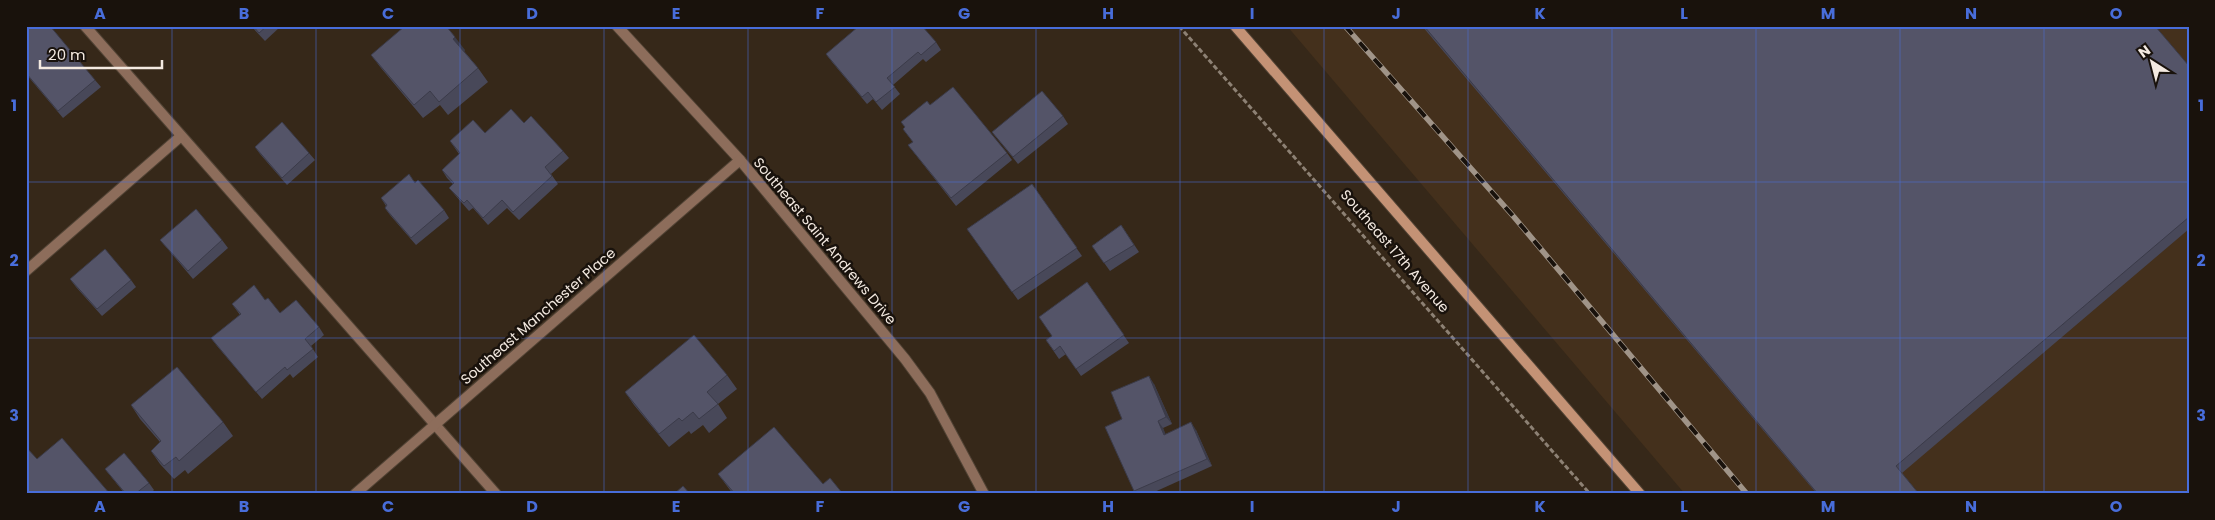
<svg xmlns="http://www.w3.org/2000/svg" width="2215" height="520" viewBox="0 0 2215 520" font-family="Poppins,sans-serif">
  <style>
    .built { fill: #44301c }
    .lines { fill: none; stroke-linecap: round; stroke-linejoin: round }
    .lane-casing { stroke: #514335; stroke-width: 12 }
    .street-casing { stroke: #514335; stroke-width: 12 }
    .secondary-casing { stroke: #514335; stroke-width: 12 }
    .path { stroke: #8d8174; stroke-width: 3; stroke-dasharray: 5 2.5; stroke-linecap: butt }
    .lane { stroke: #8d6d5b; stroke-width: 10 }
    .street { stroke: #8d6d5b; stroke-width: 10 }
    .secondary { stroke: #c49275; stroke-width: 10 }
    .rail-casing { stroke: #a09488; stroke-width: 5.5 }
    .rail { stroke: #19120c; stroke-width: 4; stroke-dasharray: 11; stroke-linecap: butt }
    .wall { fill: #484859 }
    .shaded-wall { fill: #3b3b49 }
    .building { fill: #545468; stroke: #3b3b49 }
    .grid { fill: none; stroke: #486dda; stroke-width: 1; stroke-opacity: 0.55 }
    .labels { text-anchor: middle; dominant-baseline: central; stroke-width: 5; stroke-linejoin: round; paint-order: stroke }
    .street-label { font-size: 14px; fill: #f4eae1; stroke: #19120c }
    .neatline { fill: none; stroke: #486dda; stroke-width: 2 }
    .grid-label { font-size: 16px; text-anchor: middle; font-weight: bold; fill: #486dda }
  </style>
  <rect width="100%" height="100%" fill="#362819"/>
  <path class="built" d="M1287,26H2189V494H1685Z"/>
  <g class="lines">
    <g class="lane-casing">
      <g id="lane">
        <path d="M85,26L496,494"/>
        <path d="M26,271L180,137"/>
      </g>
    </g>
    <g class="street-casing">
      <g id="street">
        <path d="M617,26L740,160L905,359L930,393L984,494"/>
        <path d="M355,494L740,160"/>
      </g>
    </g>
    <g class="secondary-casing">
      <path id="secondary" d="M1235,26L1640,494"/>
    </g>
    <path class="path" d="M1179,26L1590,494"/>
    <use href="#lane" class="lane"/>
    <use href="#street" class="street"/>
    <use href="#secondary" class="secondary"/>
    <g class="rail-casing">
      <path id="rail" d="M1345,26L1514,217L1747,494"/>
    </g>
    <use href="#rail" class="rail"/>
  </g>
  <g class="wall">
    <path d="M26,26L95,80L101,87L63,118L26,74Z"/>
    <path d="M251,26H281L265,41Z"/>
    <path d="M1422,26H2155L2189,66V229L1902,473L1919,494H1817Z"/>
    <path d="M936,42L941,50L926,62L923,59L893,85L900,94L882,110L873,99L867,104L832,62L826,54Z"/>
    <path d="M465,50L464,51L478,68L488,82L448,115L440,105L423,118L381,68L371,55Z"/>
    <path d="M930,105L1007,153L1012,160L956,206L908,145L913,142L903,129Z"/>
    <path d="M1063,116L1068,124L1018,164L992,132Z"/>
    <path d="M524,123L563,151L569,158L551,174L558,184L519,220L507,208L488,225L473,208L469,211L455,195L449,188L453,184L447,178L442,170L459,154L450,141L485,133Z"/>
    <path d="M255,147L309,153L315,160L287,185L260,154Z"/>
    <path d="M415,183L444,210L449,218L416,245L390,215L385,208L386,206L381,198Z"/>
    <path d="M1032,184L1082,256L1018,300L967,229Z"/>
    <path d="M1121,225L1139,252L1110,271L1092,246Z"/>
    <path d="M160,240H222L228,248L193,279L166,247Z"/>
    <path d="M70,279L131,280L136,287L102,316L76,287Z"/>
    <path d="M1087,282L1129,343L1081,376L1066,354L1059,359L1046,340L1052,336Z"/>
    <path d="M265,300L280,313L319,327L324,335L311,346L318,357L293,378L290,374L262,399L217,346L211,338L240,315L232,304Z"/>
    <path d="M727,375L737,389L718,404L727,418L709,433L703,425L691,434L689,431L669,447L634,405L625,392Z"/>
    <path d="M1154,384L1172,424L1163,428L1165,434L1196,430L1212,466L1150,494H1135L1134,491L1122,419Z"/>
    <path d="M131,405L223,422L233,436L188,474L185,470L174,479L160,464L151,451L160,442L140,419Z"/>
    <path d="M105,469L149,483L154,490L150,494H125Z"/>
    <path d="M718,474L823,484L843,494H733Z"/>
  </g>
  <g class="shaded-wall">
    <path d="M455,37L465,50L462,53L453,39Z"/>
    <path d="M1149,376L1154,384L1172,424L1166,417Z"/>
    <path d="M1158,421L1163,428L1169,442L1164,435Z"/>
    <path d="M1191,422L1196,430L1212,466L1207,459Z"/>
  </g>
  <g class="building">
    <path d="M26,26H50L95,80L58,111L26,73Z"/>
    <path d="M253,26H267L259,33Z"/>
    <path d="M405,26H446L455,37L453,39L478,68L439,102L430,91L414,105L371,55Z"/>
    <path d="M859,26H922L936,42L921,55L918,52L887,78L895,87L876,102L868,92L862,97L826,54Z"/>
    <path d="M1424,26H2155L2189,66V217L1896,466L1919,494H1818Z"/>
    <path d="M953,87L1007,153L951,198L908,145L913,142L903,129L905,127L901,122L927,101L930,105Z"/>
    <path d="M1042,91L1063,116L1013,157L992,132Z"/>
    <path d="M511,109L524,123L531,116L563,151L545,167L552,176L513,212L502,200L483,218L467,200L464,203L449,188L454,183L442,170L460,153L450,141L473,120L485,133Z"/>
    <path d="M282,122L309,153L282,178L255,147Z"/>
    <path d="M409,174L415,183L418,180L444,210L411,238L385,208L387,205L381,198Z"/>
    <path d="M1032,184L1077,248L1012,292L967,229Z"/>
    <path d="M196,209L222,240L188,271L160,240Z"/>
    <path d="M1121,225L1134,245L1104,263L1092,246Z"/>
    <path d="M105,249L131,280L97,309L70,279Z"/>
    <path d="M1087,282L1124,335L1076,369L1060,346L1054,351L1046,340L1052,336L1039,317Z"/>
    <path d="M254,285L265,300L268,298L280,313L296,300L319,327L305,339L313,349L287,370L285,367L256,392L211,338L241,314L232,304Z"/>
    <path d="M694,335L727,375L707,392L718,404L699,419L693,412L682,421L679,418L659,434L625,392Z"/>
    <path d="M177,367L223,422L179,461L176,457L164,466L151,451L161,441L131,405Z"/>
    <path d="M1149,376L1166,417L1158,421L1164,435L1191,422L1207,459L1134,491L1105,427L1122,419L1111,392Z"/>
    <path d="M774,427L823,484L830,478L843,494H745L744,493L742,494H735L718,474Z"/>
    <path d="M62,438L110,494H26V447L37,459Z"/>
    <path d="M124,453L149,483L135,494H126L105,469Z"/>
    <path d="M683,486L690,494H674Z"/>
  </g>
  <path class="grid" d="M172,26V494M316,26V494M460,26V494M604,26V494M748,26V494M892,26V494M1036,26V494M1180,26V494M1324,26V494M1468,26V494M1612,26V494M1756,26V494M1900,26V494M2044,26V494M26,182H2189M26,338H2189"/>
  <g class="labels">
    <g class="street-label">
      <text transform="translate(825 241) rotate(50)">Southeast Saint Andrews Drive</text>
      <text transform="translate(1395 251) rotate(49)">Southeast 17th Avenue</text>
      <text transform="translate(538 316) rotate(-41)">Southeast Manchester Place</text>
    </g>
  </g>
  <rect width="2215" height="520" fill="none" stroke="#19120c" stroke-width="55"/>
  <g transform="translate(2152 62) rotate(324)" stroke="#19120c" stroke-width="4" paint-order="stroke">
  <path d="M0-4L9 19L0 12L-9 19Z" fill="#f4eae1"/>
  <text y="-8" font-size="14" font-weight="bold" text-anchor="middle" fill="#f4eae1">N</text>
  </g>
  <path d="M40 60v8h122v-8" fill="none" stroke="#f4eae1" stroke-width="2.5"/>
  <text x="48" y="60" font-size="15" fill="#f4eae1" stroke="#19120c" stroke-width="4" paint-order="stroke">20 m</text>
  <rect x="28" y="28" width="2160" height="464" class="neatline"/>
  <g class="grid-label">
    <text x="100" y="19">A</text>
    <text x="244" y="19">B</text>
    <text x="388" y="19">C</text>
    <text x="532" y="19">D</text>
    <text x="676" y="19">E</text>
    <text x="820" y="19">F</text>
    <text x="964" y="19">G</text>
    <text x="1108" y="19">H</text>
    <text x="1252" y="19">I</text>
    <text x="1396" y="19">J</text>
    <text x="1540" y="19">K</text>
    <text x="1684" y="19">L</text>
    <text x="1828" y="19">M</text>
    <text x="1971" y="19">N</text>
    <text x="2116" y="19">O</text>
    <text x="14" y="111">1</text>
    <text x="2201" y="111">1</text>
    <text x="14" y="266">2</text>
    <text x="2201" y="266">2</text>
    <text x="14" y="421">3</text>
    <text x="2201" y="421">3</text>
    <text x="100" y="512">A</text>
    <text x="244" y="512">B</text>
    <text x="388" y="512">C</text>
    <text x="532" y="512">D</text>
    <text x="676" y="512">E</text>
    <text x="820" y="512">F</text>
    <text x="964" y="512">G</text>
    <text x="1108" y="512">H</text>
    <text x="1252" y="512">I</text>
    <text x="1396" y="512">J</text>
    <text x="1540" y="512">K</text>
    <text x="1684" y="512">L</text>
    <text x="1828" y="512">M</text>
    <text x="1971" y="512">N</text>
    <text x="2116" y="512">O</text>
  </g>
</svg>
